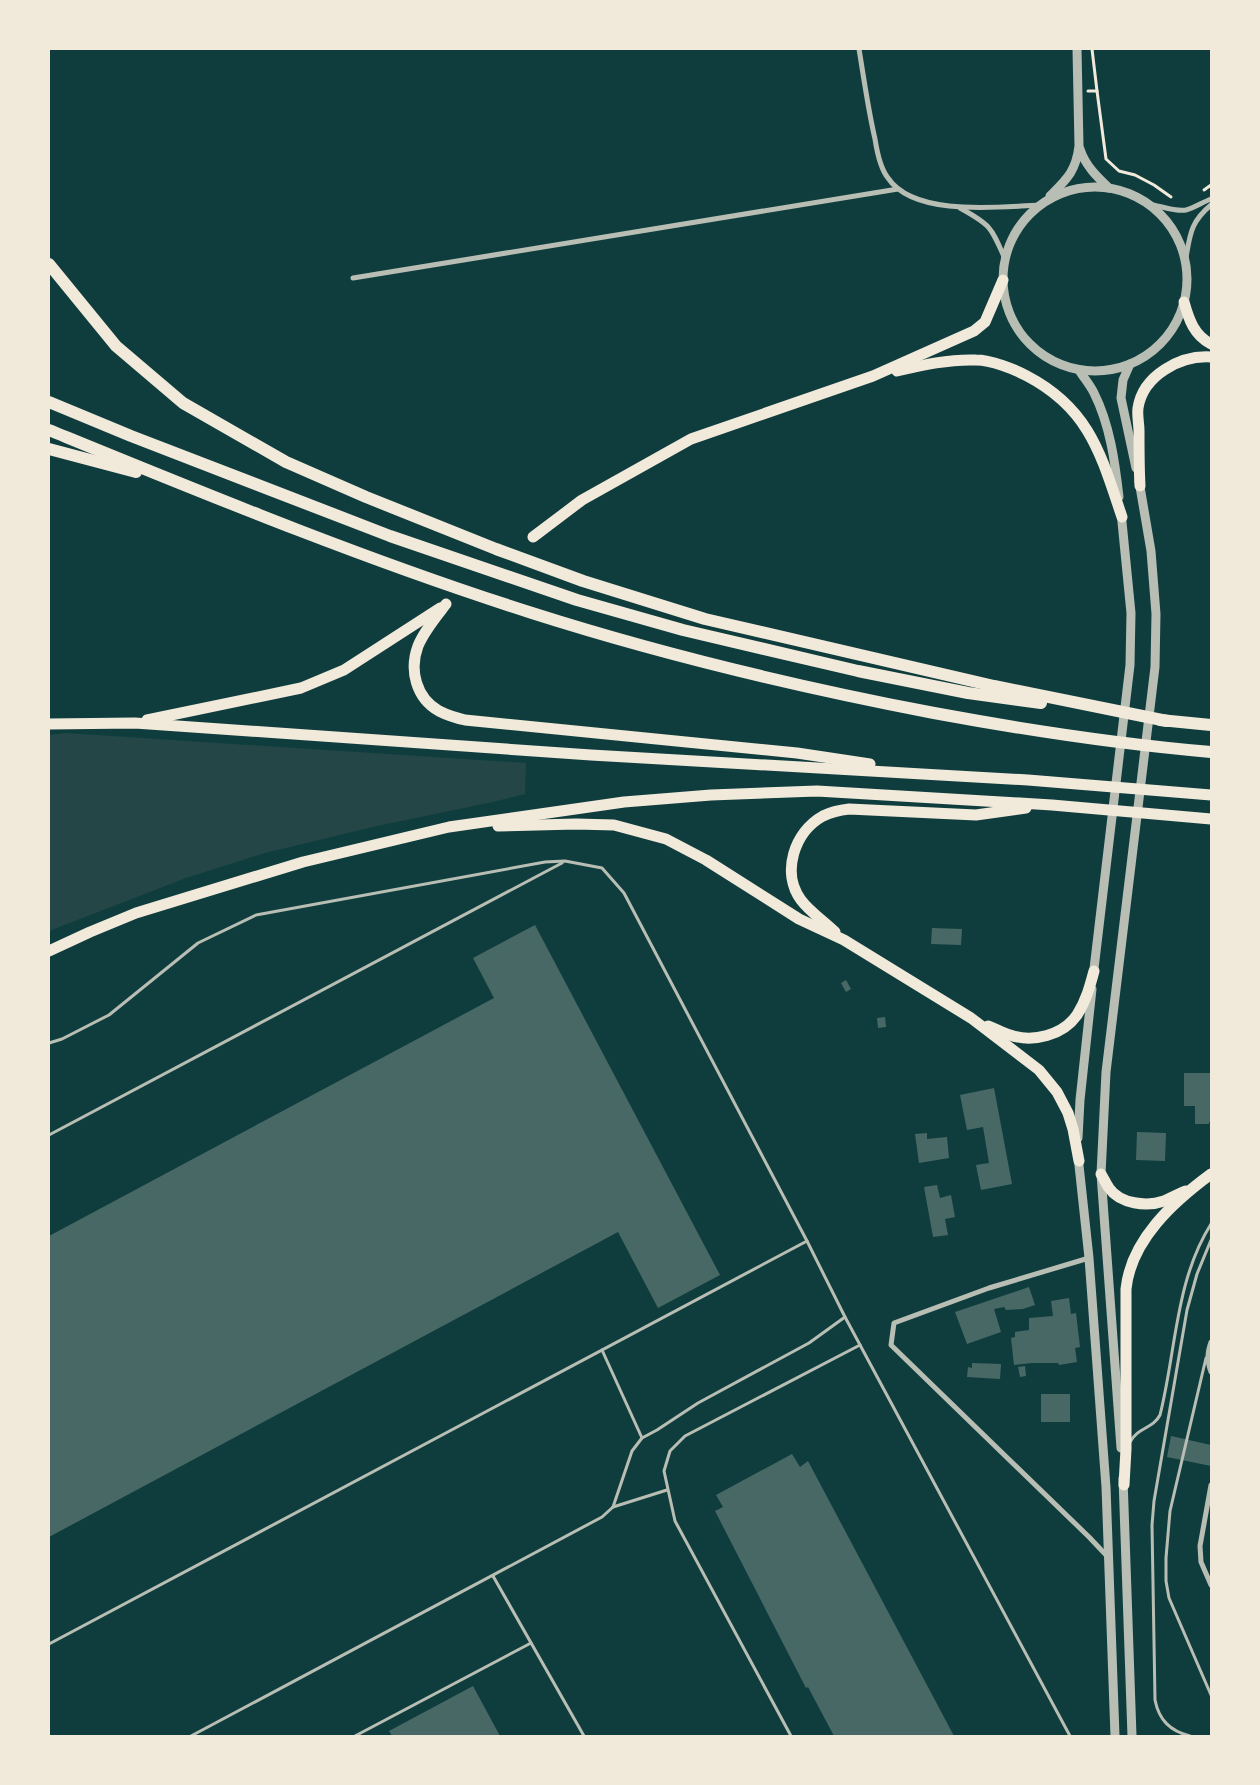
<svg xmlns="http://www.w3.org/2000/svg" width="1260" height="1785" viewBox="0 0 1260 1785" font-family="'Work Sans',sans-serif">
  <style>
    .green { fill: #244646 }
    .building { fill: #486865 }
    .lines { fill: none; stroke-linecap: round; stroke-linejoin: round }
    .path { stroke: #f1e9da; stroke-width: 3 }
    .service { stroke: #b8beb3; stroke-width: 3 }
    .minor { stroke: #b8beb3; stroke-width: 5 }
    .tertiary { stroke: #b8beb3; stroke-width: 9 }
    .trunk { stroke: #f1e9da; stroke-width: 11 }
    .motorway { stroke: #f1e9da; stroke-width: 12 }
  </style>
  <rect width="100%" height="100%" fill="#0f3d3e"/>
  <path class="green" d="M66,733L526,763L525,794L493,802L377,826L265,853L186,878L49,931V735Z"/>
  <g class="building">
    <path d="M535,925L720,1275L658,1308L618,1232L49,1537V1236L494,998L473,958Z"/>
    <path d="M932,928L962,929L961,945L931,944Z"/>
    <path d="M846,980L851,989L846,992L841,983Z"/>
    <path d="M885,1017L886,1027L878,1028L877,1018Z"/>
    <path d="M1184,1073H1210L1211,1122H1209V1124H1195V1106H1184Z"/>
    <path d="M994,1088L1012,1184L981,1190L976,1165L989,1163L983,1127L967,1130L960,1095Z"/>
    <path d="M1137,1132L1166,1133L1165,1161L1136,1160Z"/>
    <path d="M927,1133V1139L947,1137L949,1158L919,1163L915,1134Z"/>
    <path d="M937,1185L940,1198L951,1195L955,1217L945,1219L948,1235L933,1237L924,1187Z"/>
    <path d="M1029,1287L1035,1305L1023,1309L1006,1310L1004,1307L994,1309L1001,1332L967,1344L955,1312Z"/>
    <path d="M1069,1298L1071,1314L1076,1313L1080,1347L1075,1348L1077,1362L1059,1365L1058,1363H1032L1014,1365L1011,1338L1015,1337V1332L1029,1330V1318L1053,1316L1051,1301Z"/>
    <path d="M972,1363L1001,1364L1000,1379L967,1377L968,1367L972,1368Z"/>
    <path d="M1025,1366L1026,1376L1020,1377L1018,1367Z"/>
    <rect x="1041" y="1394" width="29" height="28"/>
    <path d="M1171,1436L1211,1445V1466L1167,1457Z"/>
    <path d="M792,1454L800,1467L808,1461L954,1736H834L808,1687L806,1688L715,1511L723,1507L716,1495Z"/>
    <path d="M473,1686L500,1736H392L389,1731Z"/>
  </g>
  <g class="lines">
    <g class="path">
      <path d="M1088,91H1097L1092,49"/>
      <path d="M1097,91L1106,159L1119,171L1135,175L1154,185L1171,197"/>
      <path d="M1204,190L1211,185"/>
    </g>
    <g class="service">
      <path d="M49,1043L62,1039L109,1015L198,943L256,915L545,862L565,861L602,868L624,893L807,1241L845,1317L1070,1736"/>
      <path d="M49,1135L562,863"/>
      <path d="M602,1350L642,1438"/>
      <path d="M1206,1358L1170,1511L1166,1558V1581L1169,1598L1211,1695"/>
      <path d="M1130,1442C1138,1427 1153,1429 1160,1415C1176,1352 1175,1281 1211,1224"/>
      <path d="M613,1507L667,1490"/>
      <path d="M493,1576L584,1736"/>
      <path d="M49,1644L807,1241"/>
      <path d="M191,1736L602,1517L613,1507L632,1451L642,1438L657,1430L698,1403L809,1343L845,1317"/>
      <path d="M355,1736L531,1643"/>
      <path d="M791,1736L675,1521L664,1471L670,1451L685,1436L860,1345"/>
      <path d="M1190,1736C1170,1731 1159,1720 1155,1700L1152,1525L1154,1501L1187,1310L1197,1274L1211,1240"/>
    </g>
    <g class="minor">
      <path d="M859,49C864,79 868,109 875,139C877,152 880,168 888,178C914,217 999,207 1040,205"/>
      <path d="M1147,204C1159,205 1174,212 1186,210C1194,208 1203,202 1211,199"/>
      <path d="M960,208C991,225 991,227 1005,259"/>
      <path d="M1185,263C1190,237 1189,223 1211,205"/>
      <path d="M353,278L898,189"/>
      <path d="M1089,1258L989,1288L894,1323L891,1345L1089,1537L1107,1556"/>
      <path d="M1211,1342C1207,1353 1207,1361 1211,1372"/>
      <path d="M1211,1485L1200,1546L1201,1562L1211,1585"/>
    </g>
    <g class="tertiary">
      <path d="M1080,149C1085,165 1097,177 1109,188"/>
      <circle cx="1095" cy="279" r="92"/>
      <path d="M1050,196C1067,179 1076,171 1079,146L1077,49"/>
      <path d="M1130,364L1123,380L1121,398L1136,468"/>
      <path d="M1079,370C1084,378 1090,385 1094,393C1110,425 1115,462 1119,497"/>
      <path d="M1093,977L1130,665L1131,613L1121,512"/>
      <path d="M1078,1138L1080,1100L1092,989"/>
      <path d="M1078,1156L1089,1258L1106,1487L1115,1736"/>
      <path d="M1121,1448L1101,1174L1106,1072L1155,667L1156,614L1151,551L1139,481"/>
      <path d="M1123,1478L1132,1736"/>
    </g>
    <g class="trunk">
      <path d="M1184,302C1189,320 1194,335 1211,344"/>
      <path d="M897,371C923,365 949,359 976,360C991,360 1014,369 1027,376C1090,409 1101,455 1122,517"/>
      <path d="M1140,486C1139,468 1139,450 1139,431C1139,424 1137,415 1138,408C1143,375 1181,355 1211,357"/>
      <path d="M533,537L582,500L691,439L873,376L974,331L985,322L1003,280"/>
      <path d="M446,604C436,617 424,631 418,646C409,670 416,698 439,711C447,715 456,718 465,720L797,753L870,764"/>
      <path d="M147,720L301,688L344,670L440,608"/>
      <path d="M49,724L135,723L591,755L1028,780L1211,795"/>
      <path d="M498,826L576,824L614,825L666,839L706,860L799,919L844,940L971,1018L1039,1070L1057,1092L1068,1113L1073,1129L1079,1161"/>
      <path d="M835,932C825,922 810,912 801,900C781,873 794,832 823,816C831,812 840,810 849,809L976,815L1026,808"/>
      <path d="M49,951L90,932L136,913L303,862L449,827L624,802L711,795L817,791L1052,805L1211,819"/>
      <path d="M988,1026C996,1029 1003,1033 1010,1035C1033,1043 1063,1035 1077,1015C1086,1001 1090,986 1094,971"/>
      <path d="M1101,1174C1104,1179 1106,1184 1109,1188C1120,1204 1147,1207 1164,1201C1171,1198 1178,1194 1186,1191"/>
      <path d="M1124,1485L1126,1449V1289C1131,1240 1173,1202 1211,1174"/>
    </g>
    <g class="motorway">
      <path d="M49,264L116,346L183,403L286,462L366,497L496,549L583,581L705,619L994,686L1167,721"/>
      <path d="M49,402L131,436L390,536L577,600L683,630L858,671L968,693L1041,703"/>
      <path d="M49,430C208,495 368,561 532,613C664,655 798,687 934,713C1026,730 1118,744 1211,752"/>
      <path d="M49,449L136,472"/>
      <path d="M1160,720L1211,725"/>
    </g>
  </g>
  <rect width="1260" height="1785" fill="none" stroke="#f1e9da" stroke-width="100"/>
</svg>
